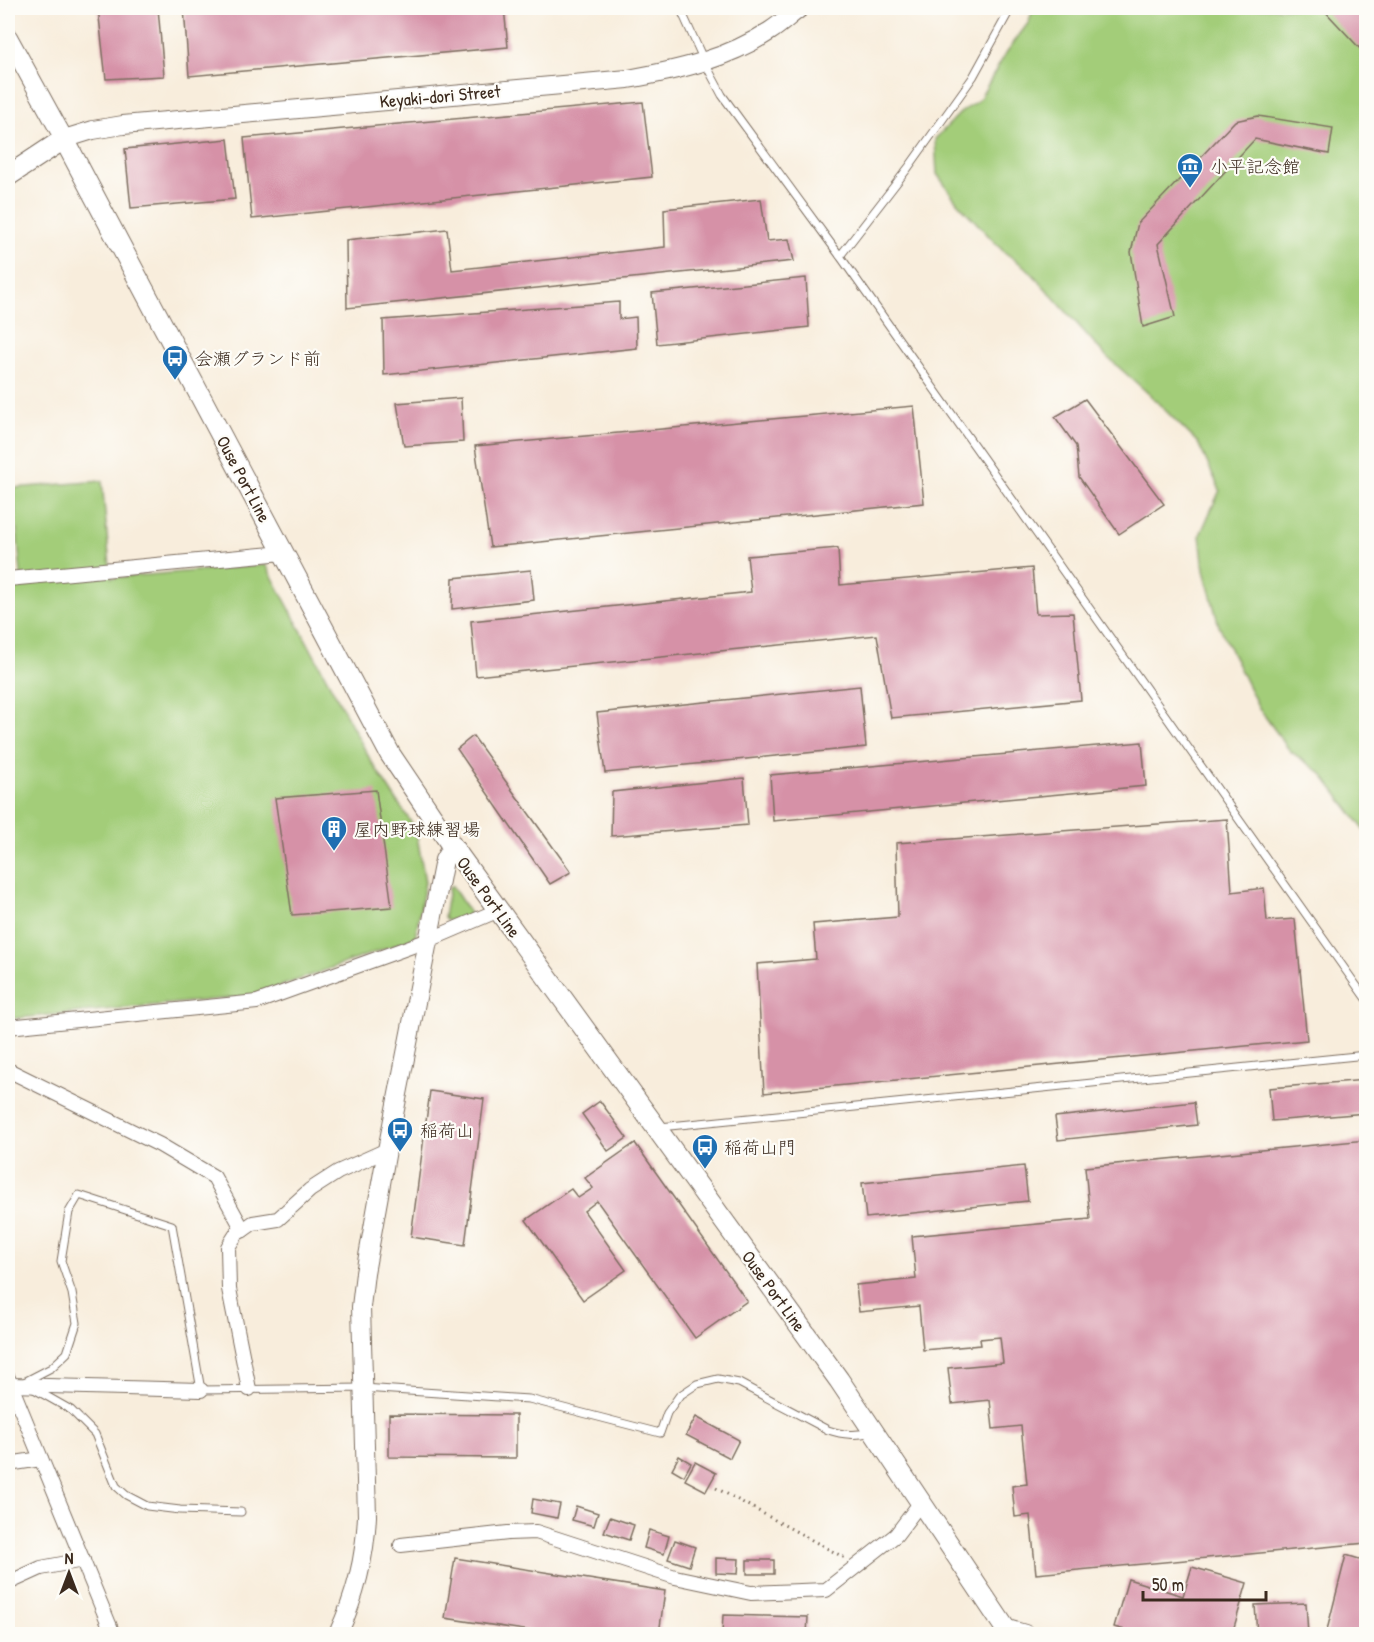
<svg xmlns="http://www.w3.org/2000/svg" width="1374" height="1642" viewBox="0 0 1374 1642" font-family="'Patrick Hand','Klee One',sans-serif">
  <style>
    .green { fill: #a3cd79; stroke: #6f7c4c; stroke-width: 1.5 }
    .building { fill: #d691a7 }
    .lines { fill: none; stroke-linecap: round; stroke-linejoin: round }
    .service-casing { stroke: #7d6e60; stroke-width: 9 }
    .minor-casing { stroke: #7d6e60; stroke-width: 16 }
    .tertiary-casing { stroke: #7d6e60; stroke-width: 20 }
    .secondary-casing { stroke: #7d6e60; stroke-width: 22 }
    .path { stroke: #7d6e60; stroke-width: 3; stroke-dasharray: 1.5 4.5; stroke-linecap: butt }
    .service { stroke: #fff; stroke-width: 7 }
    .minor { stroke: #fff; stroke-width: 14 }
    .tertiary { stroke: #fff; stroke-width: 18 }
    .secondary { stroke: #fff; stroke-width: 20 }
    .labels { text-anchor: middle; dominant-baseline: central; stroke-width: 4.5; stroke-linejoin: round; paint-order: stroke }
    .street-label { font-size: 18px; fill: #3b2a1e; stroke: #fdfcf7 }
    .poi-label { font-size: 18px; fill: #3b2a1e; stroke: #fdfcf7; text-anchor: start }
  </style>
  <rect width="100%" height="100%" fill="#fdfcf7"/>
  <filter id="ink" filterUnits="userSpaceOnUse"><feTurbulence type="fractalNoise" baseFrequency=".0167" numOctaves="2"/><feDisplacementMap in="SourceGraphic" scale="12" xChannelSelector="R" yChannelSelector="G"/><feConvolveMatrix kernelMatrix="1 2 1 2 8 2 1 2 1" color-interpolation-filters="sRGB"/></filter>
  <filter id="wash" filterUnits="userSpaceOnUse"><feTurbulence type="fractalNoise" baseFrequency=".008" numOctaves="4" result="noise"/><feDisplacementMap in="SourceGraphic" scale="24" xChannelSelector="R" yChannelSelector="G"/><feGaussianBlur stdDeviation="1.35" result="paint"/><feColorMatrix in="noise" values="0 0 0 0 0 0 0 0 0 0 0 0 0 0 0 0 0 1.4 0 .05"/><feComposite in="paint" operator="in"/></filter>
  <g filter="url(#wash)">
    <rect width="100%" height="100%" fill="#f8eddc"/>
    <g class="green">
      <path d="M1033,8H1366V832L1321,773L1290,751L1259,708L1219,626L1204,570L1200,535L1220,490L1198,443L1149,394L1105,355L1029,270L1003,251L957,202L937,174L935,139L960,113L979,100L1006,53L1029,22Z"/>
      <path d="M102,481L111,578L266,565L371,761L416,830L425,882L415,938L253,996L8,1019V585L22,584L13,488Z"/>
      <path d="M452,886L471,915L447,921L444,917L449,888Z"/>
    </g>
    <g id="blocks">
      <g class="building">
        <path d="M98,8H158L164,76L106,79Z"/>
        <path d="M184,8H504L508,47L189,76Z"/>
        <path d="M1322,8H1366V55Z"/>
        <path d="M643,102L652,177L252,219L244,138Z"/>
        <path d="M1258,116L1333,128L1329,154L1255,139L1158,244L1175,317L1143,327L1131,252L1138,223L1235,121Z"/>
        <path d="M228,139L235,199L131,208L125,149Z"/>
        <path d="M761,199L767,241L789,239L794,261L347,308L346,240L447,229L452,270L665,247L664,209Z"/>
        <path d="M806,278L809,327L657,344L652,293Z"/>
        <path d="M619,302V319L636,317L637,348L384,375L383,320Z"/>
        <path d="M461,398L463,442L404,446L397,403Z"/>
        <path d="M1085,399L1164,504L1119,534L1079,477L1076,446L1055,417Z"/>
        <path d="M914,406L924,503L490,547L475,446Z"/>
        <path d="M838,548L840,585L1032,568L1036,614L1073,613L1081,700L891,718L877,635L476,676L471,621L751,592L747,556Z"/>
        <path d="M531,570L534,600L452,609L453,578Z"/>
        <path d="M860,686L866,747L605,773L597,713Z"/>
        <path d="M473,736L571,872L550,884L457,749Z"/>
        <path d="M1142,742L1146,786L773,821L770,775Z"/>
        <path d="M744,778L748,825L611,836L612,792Z"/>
        <path d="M376,790L392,907L292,915L275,798Z"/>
        <path d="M1227,819L1232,892L1264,888L1267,921L1295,919L1307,1040L764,1093L757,964L816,959L813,924L898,917L896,843Z"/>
        <path d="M1366,1080V1113L1272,1121L1269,1088Z"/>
        <path d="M430,1091L484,1099L465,1245L411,1237Z"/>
        <path d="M600,1101L627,1138L608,1151L582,1114Z"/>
        <path d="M1194,1102L1197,1125L1058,1140L1055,1117Z"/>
        <path d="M1366,1140V1543L1036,1574L1030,1515L1015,1517L1012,1486L1027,1484L1021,1426L993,1429L990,1400L952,1404L948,1368L1003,1363L1000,1337L980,1339L981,1345L923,1350L919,1306L859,1312L856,1285L916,1279L912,1236L1090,1219L1085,1167Z"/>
        <path d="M635,1143L747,1301L695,1338L597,1201L584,1211L626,1270L583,1300L526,1220L571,1189L578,1198L593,1188L585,1178Z"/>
        <path d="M1024,1166L1028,1201L866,1218L862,1183Z"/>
        <path d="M389,1414L516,1415V1458L389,1457Z"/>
        <path d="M696,1417L739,1440L730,1458L686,1435Z"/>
        <path d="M679,1456L691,1463L684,1476L672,1469Z"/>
        <path d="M695,1462L716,1473L706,1491L685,1480Z"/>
        <path d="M533,1499L560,1504L557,1518L531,1513Z"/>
        <path d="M576,1506L598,1513L594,1526L572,1520Z"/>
        <path d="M610,1517L634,1525L629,1540L604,1532Z"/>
        <path d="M649,1530L669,1536L664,1554L644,1548Z"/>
        <path d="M675,1540L695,1547L689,1566L668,1559Z"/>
        <path d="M1346,1555L1366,1561V1634H1326Z"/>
        <path d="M455,1558L665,1591L659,1634H551L445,1618Z"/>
        <path d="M716,1558L739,1559L738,1574L716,1573Z"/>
        <rect x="747" y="1560" width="27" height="14"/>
        <path d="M1192,1567L1247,1583L1232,1634H1139L1114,1627L1128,1579L1183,1596Z"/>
        <path d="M1306,1603L1308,1634H1257L1255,1605Z"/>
        <path d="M723,1615L808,1617L807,1634H722Z"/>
      </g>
    </g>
  </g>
  <g filter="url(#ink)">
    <use href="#blocks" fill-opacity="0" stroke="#7d6e60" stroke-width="1.5"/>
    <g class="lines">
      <g class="service-casing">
        <g id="service">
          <path d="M680,8L705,63L722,95L840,256L1366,999"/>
          <path d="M840,256L908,168L973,77L1011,8"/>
          <path d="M660,1127L1366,1055"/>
          <path d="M24,1382L51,1368L67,1353L77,1323L72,1293L61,1261L69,1212L79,1195L172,1225L201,1390L363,1388L529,1399L660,1433L667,1413L679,1396L697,1384L718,1379L739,1383L828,1430C844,1435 855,1436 872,1432"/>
          <path d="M34,1389L71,1410L95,1434L116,1486L126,1495L147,1506L180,1510L241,1512"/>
        </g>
      </g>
      <g class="minor-casing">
        <g id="minor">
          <path d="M8,579L283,553"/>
          <path d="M8,1027L257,1002L429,940L499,910"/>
          <path d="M8,1070L160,1145L214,1177L243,1230"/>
          <path d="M8,1378L113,1634"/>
          <path d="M10,1385L201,1390"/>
          <path d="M249,1389L229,1289L228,1247L237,1233L243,1230L253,1223L278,1219L310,1190L338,1172L387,1150"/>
          <path d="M8,1464L41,1459"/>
          <path d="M401,1545L508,1533L536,1532L675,1577L751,1593L826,1590L896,1535L921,1502"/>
          <path d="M8,1583L41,1568L83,1560"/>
        </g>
      </g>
      <g class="tertiary-casing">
        <g id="tertiary">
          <path d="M8,37L64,139L93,130L123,125L628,79C679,70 727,59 770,31C781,24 790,15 800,8"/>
          <path d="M1004,1628L1025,1634"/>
          <path d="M338,1634C356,1595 365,1559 367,1516L361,1307L365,1273L387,1150L444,860L452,846"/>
        </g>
      </g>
      <g class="secondary-casing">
        <path id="secondary" d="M8,176L64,139L390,754L452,846L839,1380L1009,1634"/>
      </g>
      <path class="path" d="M716,1488L845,1558"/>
      <use href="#service" class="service"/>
      <use href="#minor" class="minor"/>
      <use href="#tertiary" class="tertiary"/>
      <use href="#secondary" class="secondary"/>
    </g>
  </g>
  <defs>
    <g id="museum-pin" transform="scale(1.35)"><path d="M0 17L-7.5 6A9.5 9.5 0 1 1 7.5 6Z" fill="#1f6fb2" stroke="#fdfcf7"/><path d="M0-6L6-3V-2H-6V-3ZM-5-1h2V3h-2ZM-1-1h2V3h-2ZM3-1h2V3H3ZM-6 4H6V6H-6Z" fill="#fff"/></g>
    <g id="bus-pin" transform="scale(1.35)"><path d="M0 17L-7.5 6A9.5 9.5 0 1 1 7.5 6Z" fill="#1f6fb2" stroke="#fdfcf7"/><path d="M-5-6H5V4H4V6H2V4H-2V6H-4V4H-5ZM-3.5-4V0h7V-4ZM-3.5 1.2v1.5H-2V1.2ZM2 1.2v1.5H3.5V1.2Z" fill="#fff"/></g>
    <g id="building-pin" transform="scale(1.35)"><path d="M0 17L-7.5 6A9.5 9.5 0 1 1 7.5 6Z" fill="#1f6fb2" stroke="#fdfcf7"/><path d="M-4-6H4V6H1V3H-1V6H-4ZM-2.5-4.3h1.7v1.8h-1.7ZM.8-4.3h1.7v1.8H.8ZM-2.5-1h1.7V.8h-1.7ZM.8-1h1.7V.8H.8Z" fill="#fff"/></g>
  </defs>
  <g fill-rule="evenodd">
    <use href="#museum-pin" x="1190" y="166"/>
    <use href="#bus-pin" x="175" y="358"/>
    <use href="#building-pin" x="334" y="829"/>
    <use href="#bus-pin" x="400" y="1130"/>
    <use href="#bus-pin" x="705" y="1147"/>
  </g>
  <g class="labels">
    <g class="street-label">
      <text transform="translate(440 96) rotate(-5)">Keyaki-dori Street</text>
      <text transform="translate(244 479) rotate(62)">Ouse Port Line</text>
      <text transform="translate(489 897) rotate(54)">Ouse Port Line</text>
      <text transform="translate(774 1291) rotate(54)">Ouse Port Line</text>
    </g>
    <g class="poi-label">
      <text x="1210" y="166">小平記念館</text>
      <text x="195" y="358">会瀬グランド前</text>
      <text x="354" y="829">屋内野球練習場</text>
      <text x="420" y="1130">稲荷山</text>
      <text x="724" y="1147">稲荷山門</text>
    </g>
  </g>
  <rect width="1374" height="1642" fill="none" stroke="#fdfcf7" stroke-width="30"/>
  <g transform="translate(69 1573)" stroke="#fdfcf7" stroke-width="4.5" paint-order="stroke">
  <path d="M0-4.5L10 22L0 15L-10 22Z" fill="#3b2a1e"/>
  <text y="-9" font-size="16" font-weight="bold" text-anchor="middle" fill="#3b2a1e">N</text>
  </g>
  <path d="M1143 1591v9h123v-9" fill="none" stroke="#3b2a1e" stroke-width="3"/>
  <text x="1152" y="1591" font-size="18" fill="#3b2a1e" stroke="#fdfcf7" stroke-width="4.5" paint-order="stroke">50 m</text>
</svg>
